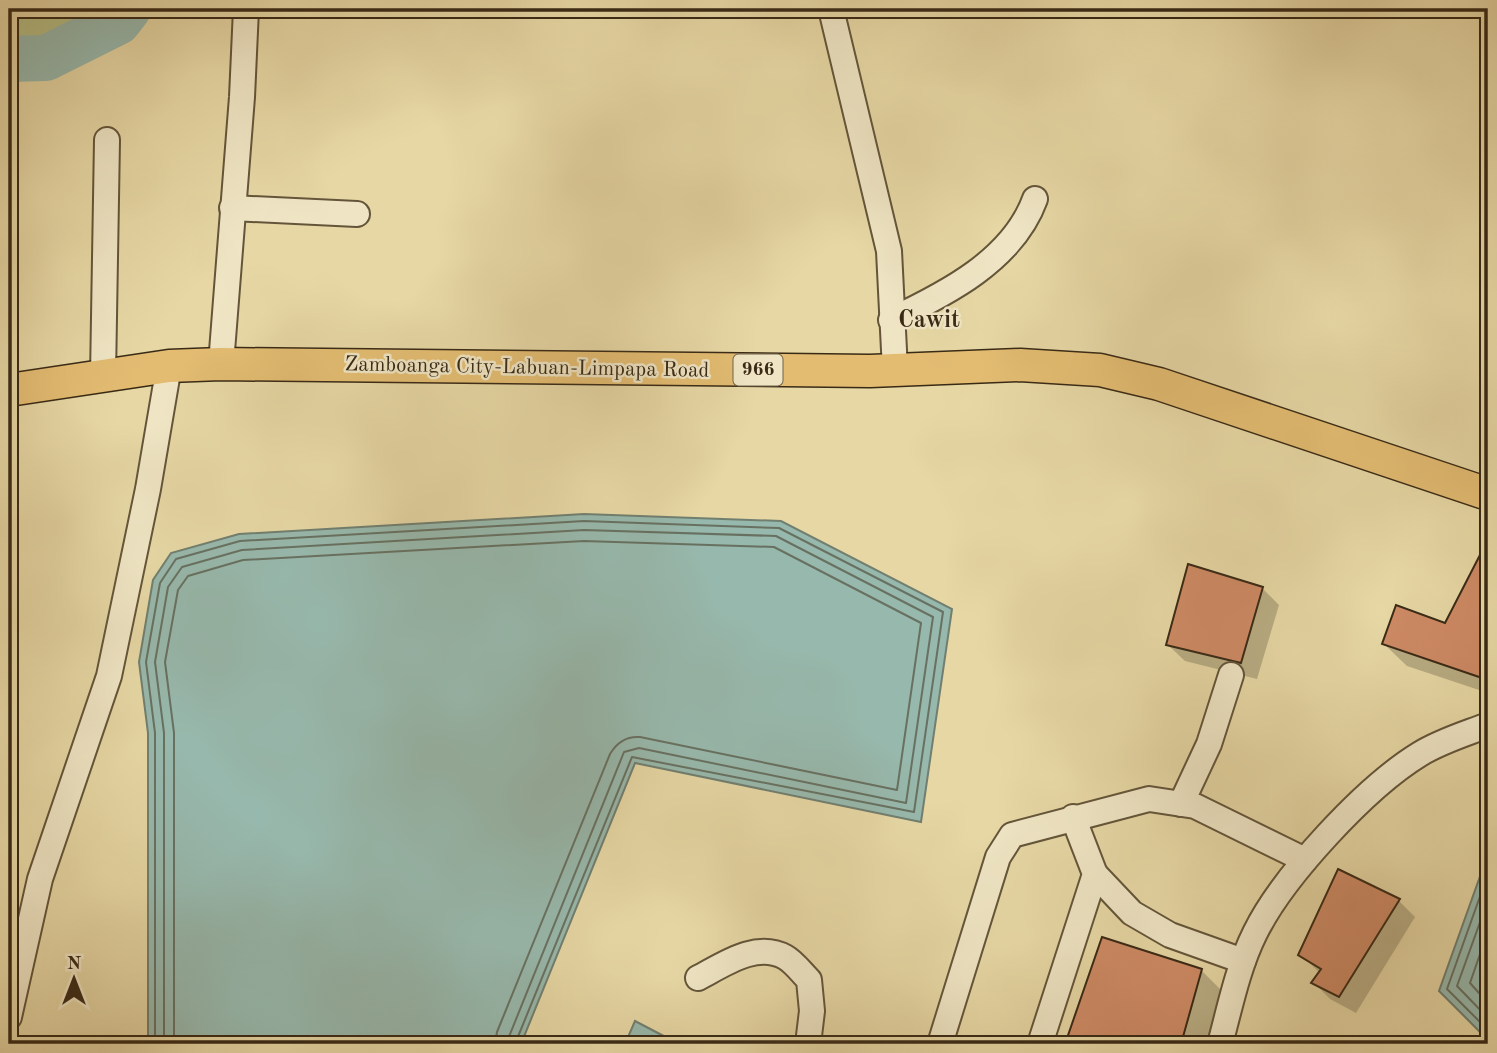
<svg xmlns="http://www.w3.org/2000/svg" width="1497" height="1053" viewBox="0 0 1497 1053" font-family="'Old Standard TT',serif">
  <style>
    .green { fill: #b6be85; stroke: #78744e; stroke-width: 2 }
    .water { fill: #97b8ac; stroke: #717f70; stroke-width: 2 }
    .shadow { fill: #0003 }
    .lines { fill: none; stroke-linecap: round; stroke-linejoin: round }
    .shore { stroke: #687161; stroke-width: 2 }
    .river { stroke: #97b8ac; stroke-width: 46 }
    .building { fill: #cd8a65; stroke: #392a16; stroke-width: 2 }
    .minor-casing { stroke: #64553a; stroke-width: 28 }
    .major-casing { stroke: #392a16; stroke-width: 35 }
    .minor { stroke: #efe5c4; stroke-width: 24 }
    .major { stroke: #e3bc72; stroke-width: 32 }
    .labels { text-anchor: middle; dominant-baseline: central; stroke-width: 5; stroke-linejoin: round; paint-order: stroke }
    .shield { fill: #efe5c4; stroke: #70624a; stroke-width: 2 }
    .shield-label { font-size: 19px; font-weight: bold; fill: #392a16 }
    .street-label { font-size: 21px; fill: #392a16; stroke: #efe5c4 }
    .quarter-label { font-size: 24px; font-weight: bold; fill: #392a16; stroke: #efe5c4 }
  </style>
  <rect width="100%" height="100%" fill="#e6d7a4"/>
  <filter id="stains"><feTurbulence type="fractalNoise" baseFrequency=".00286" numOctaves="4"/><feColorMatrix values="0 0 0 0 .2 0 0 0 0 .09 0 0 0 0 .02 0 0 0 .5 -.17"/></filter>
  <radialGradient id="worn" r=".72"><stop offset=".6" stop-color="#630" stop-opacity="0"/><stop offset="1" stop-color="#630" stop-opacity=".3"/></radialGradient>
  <path class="green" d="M9,9H99L63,36L9,39Z"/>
  <g class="water">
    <path d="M584,514L781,521L952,609L921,822L635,763L521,1044H148V733L139,662L153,580L171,553L239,534Z"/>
    <path d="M1488,854V1040L1439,991Z"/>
    <path d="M635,1021L679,1044H625Z"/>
  </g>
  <g class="shadow">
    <path d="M1483,553L1488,555V693L1407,666L1384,644L1446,625Z"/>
    <path d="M1262,588L1279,605L1257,679L1185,661L1168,645Z"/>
    <path d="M1399,901L1415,917L1356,1013L1330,999L1314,983L1320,973L1300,954Z"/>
    <path d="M1103,939L1201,970L1223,992L1209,1044H1067Z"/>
  </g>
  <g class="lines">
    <g class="shore">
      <path d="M1488,874L1447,989L1488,1030"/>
      <path d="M1488,900L1457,986L1488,1018"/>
      <path d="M1488,931L1470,983L1488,1003"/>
      <path d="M155,1044V733L146,662L160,583L176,559L240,541L584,521L779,528L943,612L914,812L632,757L515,1044"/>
      <path d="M164,1044V733L155,662L168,587L182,567L242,550L584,530L776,536L933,617L906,803L639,748L624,752L506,1044"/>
      <path d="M174,1044V733L165,662L178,590L188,576L243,560L584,541L774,547L921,623L897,790L640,737C626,736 617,742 610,754L497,1032L495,1044"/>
    </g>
    <path class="river" d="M9,59L46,58L118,22L128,9"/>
  </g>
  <g class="building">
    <path d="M1482,551L1488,553V680L1382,644L1396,605L1445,623Z"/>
    <path d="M1188,564L1263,587L1241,663L1166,645Z"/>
    <path d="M1338,869L1400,899L1339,997L1311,983L1321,969L1298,955Z"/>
    <path d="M1102,937L1202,969L1181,1044H1065Z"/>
  </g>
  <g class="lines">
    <g class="minor-casing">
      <g id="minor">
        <path d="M831,9L889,251L895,370"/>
        <path d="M232,208L357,214"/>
        <path d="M891,320C946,294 1013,260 1035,199"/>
        <path d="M221,364L242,97L246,9"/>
        <path d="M103,376L107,140"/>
        <path d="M1181,804L1209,744L1231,675"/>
        <path d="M1095,874L1132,913L1170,935L1243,961"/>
        <path d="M698,978C723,965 756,941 785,957C794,962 802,973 809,980L812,1011L808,1044"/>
        <path d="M9,1017L40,879L109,676L148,489L169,366"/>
        <path d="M940,1044L998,857L1012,835L1149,799L1195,806L1305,860"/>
        <path d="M1040,1044L1095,874L1073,817"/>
        <path d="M1220,1044C1230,1007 1238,967 1255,933C1283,876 1366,787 1420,754C1441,741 1465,734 1488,725"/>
      </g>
    </g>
    <g class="major-casing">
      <path id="major" d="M9,390L169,366L221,364L870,371L1020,365L1100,370L1159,384L1488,494"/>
    </g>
    <use href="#minor" class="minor"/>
    <use href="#major" class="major"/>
  </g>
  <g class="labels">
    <rect class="shield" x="733.5" y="354.5" width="49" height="31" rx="5"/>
    <g class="shield-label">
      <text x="758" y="370">966</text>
    </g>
    <g class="street-label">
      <text transform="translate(527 368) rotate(1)">Zamboanga City-Labuan-Limpapa Road</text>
    </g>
    <g class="quarter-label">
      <text x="929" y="321">Cawit</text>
    </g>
  </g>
  <rect width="1497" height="1053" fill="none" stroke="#e6d7a4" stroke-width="35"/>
  <rect x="10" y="10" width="1476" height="1032" fill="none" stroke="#392a16" stroke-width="3.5"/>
  <rect x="18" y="18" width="1462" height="1018" fill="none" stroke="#392a16" stroke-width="2"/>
  <g transform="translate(74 979)" stroke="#efe5c4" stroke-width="5" paint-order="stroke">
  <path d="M0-5L12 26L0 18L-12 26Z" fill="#392a16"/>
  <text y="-10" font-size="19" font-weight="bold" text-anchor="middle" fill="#392a16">N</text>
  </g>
  <rect width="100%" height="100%" filter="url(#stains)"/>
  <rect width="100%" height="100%" fill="url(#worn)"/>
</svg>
